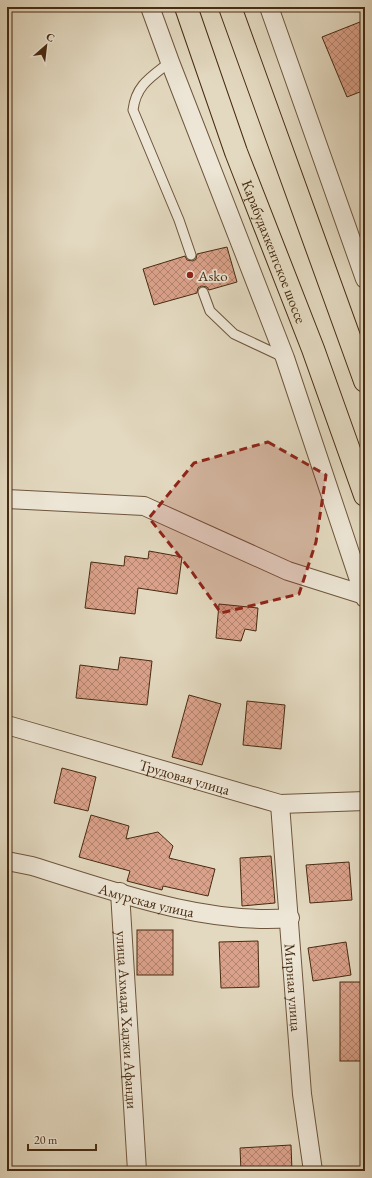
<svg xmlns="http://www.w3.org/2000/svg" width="372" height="1178" viewBox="0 0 372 1178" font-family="'EB Garamond',serif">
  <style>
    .building { fill: url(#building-cross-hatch); stroke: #472b10 }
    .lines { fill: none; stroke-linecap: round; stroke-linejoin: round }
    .service-casing { stroke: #6e563c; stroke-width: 11 }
    .minor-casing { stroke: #6e563c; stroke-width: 20 }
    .trunk-casing { stroke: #472b10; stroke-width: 24 }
    .service { stroke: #ede6d6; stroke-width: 9 }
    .minor { stroke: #ede6d6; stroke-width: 18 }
    .trunk { stroke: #e3d9c0; stroke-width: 22 }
    .marked { fill: #8f2418; fill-opacity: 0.2; stroke: #8f2418; stroke-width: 3; stroke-dasharray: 8 5; stroke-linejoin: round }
    .poi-dot { fill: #8f2418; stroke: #ede6d6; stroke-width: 1.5 }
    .labels { text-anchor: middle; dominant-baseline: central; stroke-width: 3.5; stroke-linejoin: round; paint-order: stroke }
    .street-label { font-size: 15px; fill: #472b10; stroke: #ede6d6 }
    .poi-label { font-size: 15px; fill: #472b10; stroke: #ede6d6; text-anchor: start }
  </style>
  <defs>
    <pattern id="building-cross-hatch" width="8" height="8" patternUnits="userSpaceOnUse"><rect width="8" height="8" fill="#dba28b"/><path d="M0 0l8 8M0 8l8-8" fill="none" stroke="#b38470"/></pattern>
  </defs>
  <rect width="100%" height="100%" fill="#e3d9c0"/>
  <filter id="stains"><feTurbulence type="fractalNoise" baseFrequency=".005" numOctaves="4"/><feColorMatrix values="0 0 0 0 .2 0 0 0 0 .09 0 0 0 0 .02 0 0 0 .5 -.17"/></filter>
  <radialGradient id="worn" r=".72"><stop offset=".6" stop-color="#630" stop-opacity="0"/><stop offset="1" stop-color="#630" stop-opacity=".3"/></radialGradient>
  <g class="building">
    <path d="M365,20V90L347,97L322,37Z"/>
    <path d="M227,247L237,282L209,290L207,287L201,286L198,288L197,293L154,305L143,269L185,256L187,260L193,261L196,259L197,254Z"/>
    <path d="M149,551L182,557L177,594L138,588L135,614L85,608L91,562L124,566L125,556L148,559Z"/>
    <path d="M219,604L258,608L256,631L245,629L241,641L216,638Z"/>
    <path d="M120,657L152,661L147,705L76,698L80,665L118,670Z"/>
    <path d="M189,695L221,704L202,765L172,757Z"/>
    <path d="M247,701L285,705L281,749L243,745Z"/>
    <path d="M62,768L96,777L88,811L54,803Z"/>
    <path d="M91,815L129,826L126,839L158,832L173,846L169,858L215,869L208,896L163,886L162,890L127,881L130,871L79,857Z"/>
    <path d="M271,856L275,903L242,906L240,858Z"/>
    <path d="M349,862L352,900L310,903L306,865Z"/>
    <rect x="137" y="930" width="36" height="45"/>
    <path d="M258,941L259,987L221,988L219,942Z"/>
    <path d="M346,942L351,975L313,981L308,948Z"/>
    <rect x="340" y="982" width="25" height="79"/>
    <path d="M291,1145L292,1171H241L240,1148Z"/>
  </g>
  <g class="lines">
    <g class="service-casing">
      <g id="service">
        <path d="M170,62C151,77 136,85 133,110L179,220L191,255"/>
        <path d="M203,292L210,311L234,334L283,357"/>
      </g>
    </g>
    <g class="minor-casing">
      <g id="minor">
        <path d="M150,7L170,62L285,358L365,598"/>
        <path d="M269,7L365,279"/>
        <path d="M7,499L144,506L288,571L364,595"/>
        <path id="s1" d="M7,725L280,804L365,801"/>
        <path id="s2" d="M280,804L302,1094L313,1171"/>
        <path id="s3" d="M7,861L32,866C113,891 204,925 290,918"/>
        <path id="s4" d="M120,892L137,1171"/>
      </g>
    </g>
    <g class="trunk-casing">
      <g id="trunk">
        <path id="s5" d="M186,7L236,152L313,349L365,495"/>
        <path d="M230,7L365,381"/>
      </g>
    </g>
    <use href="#service" class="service"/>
    <use href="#minor" class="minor"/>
    <use href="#trunk" class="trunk"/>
  </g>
  <path class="marked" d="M268,442L326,475L316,542L299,594L221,613L192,572L149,518L194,463Z"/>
  <circle class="poi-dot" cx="190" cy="275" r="4"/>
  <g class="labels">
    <g class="street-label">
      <text stroke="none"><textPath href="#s5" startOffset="260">Карабудахкентское шоссе</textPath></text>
      <text stroke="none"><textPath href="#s1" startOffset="185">Трудовая улица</textPath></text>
      <text stroke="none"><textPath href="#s3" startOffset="145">Амурская улица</textPath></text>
      <text stroke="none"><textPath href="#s2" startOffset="184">Мирная улица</textPath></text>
      <text stroke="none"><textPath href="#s4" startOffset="128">улица Ахмада Хаджи Афанди</textPath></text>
    </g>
    <g class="poi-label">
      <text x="198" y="275">Asko</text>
    </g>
  </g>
  <rect width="372" height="1178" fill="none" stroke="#e3d9c0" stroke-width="24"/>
  <rect x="8" y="8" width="356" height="1162" fill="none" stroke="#472b10" stroke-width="2"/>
  <rect x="12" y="12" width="348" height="1154" fill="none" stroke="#472b10"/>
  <g transform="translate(46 46) rotate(28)" stroke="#ede6d6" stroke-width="3" paint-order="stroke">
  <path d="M0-3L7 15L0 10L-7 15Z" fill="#472b10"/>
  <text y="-6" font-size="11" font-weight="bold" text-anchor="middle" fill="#472b10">С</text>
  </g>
  <path d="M28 1144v6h68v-6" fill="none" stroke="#472b10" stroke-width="2"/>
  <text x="34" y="1144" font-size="12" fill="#472b10" stroke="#ede6d6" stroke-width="3" paint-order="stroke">20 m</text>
  <rect width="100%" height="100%" filter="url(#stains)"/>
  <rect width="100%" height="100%" fill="url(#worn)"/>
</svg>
